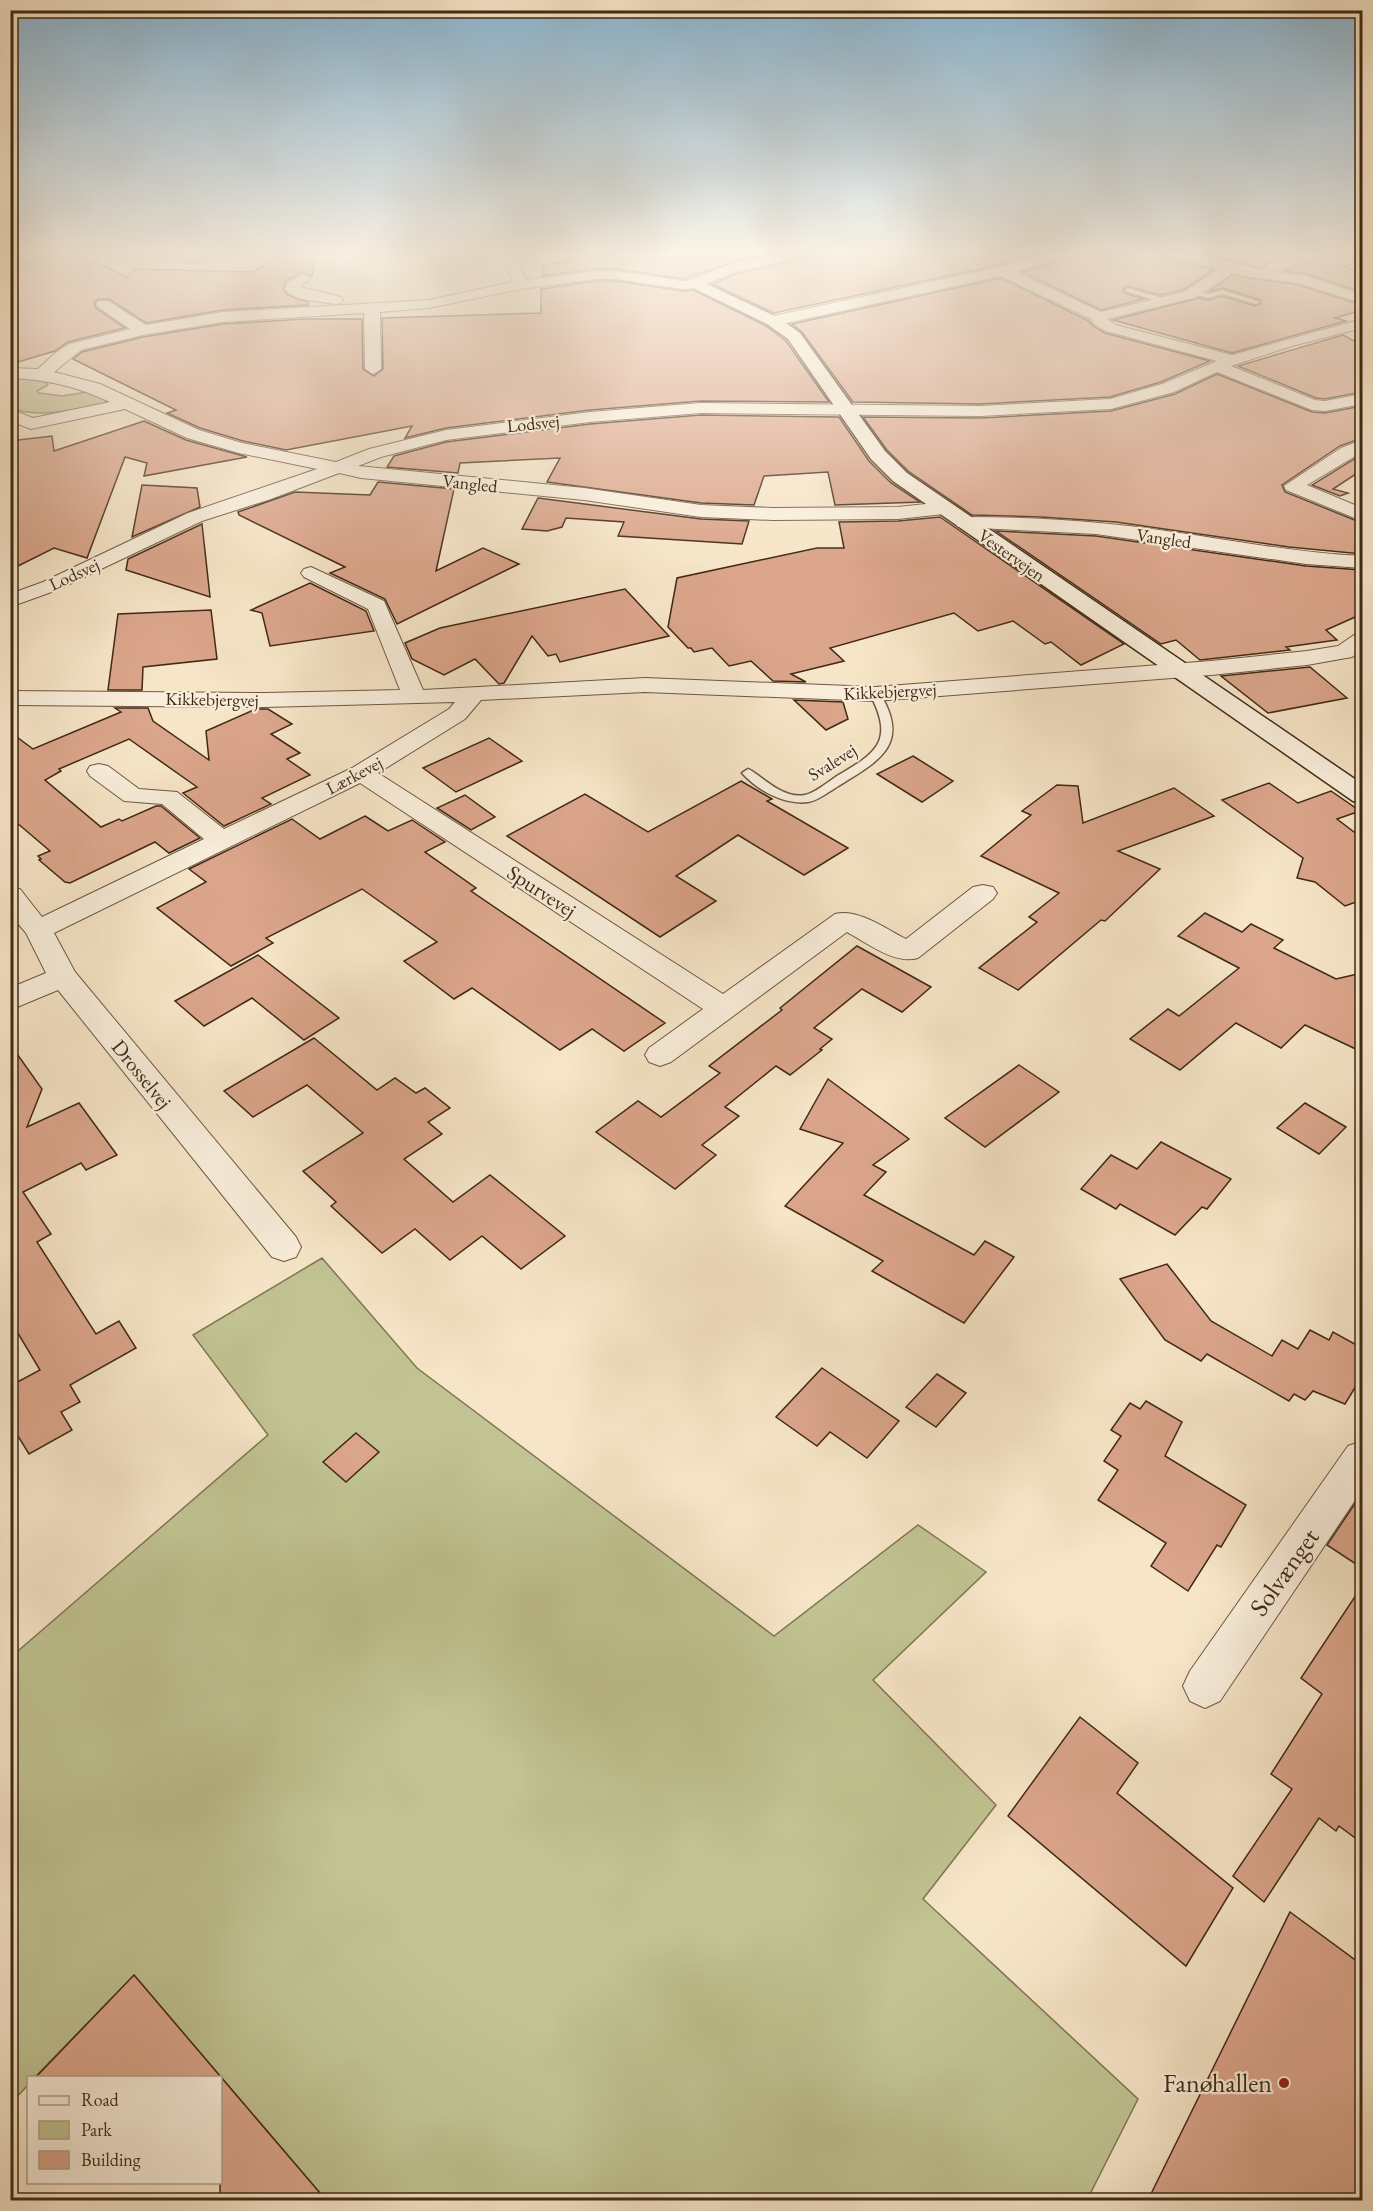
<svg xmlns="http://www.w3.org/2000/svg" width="1373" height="2211" viewBox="0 0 1373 2211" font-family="'EB Garamond',serif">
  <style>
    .green { fill: #c1c392; stroke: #807654; stroke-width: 1.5 }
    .building { fill: #dba58b; stroke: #402915; stroke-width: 1.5 }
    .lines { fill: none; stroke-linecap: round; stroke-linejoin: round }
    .lane-casing { stroke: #6e5842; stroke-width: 3 }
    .street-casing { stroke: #6e5842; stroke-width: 2 }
    .secondary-casing { stroke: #402915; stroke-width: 3 }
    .lane { fill: #f9eedb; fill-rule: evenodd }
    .street { fill: #f9eedb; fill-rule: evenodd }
    .secondary { fill: #f9eedb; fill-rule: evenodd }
    .poi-dot { fill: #8f2418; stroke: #f9eedb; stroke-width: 2 }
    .labels { text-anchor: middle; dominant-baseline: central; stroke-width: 4.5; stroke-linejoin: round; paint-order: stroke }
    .far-street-label { font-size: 18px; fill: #402915; stroke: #f9eedb }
    .street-label { font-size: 21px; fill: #402915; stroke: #f9eedb }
    .near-street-label { font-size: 26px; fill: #402915; stroke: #f9eedb }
    .near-poi-label { font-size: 26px; fill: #402915; stroke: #f9eedb; text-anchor: end }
  </style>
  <rect width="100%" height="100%" fill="#f6e5c7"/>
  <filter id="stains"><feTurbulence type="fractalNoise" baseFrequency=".00333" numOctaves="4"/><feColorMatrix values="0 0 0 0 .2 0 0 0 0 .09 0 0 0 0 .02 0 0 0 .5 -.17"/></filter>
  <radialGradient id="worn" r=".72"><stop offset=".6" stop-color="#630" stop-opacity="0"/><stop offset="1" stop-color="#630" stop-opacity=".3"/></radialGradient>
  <g class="green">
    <path d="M89,252H125L127,254L252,252L189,264L122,256L11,286V277L97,257Z"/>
    <path d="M23,378L43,379L48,385L37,391L39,393L62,396L87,392L107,400L104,404C75,409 39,419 11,408L10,383Z"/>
    <path d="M322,1258L417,1368L774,1636L918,1525L986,1572L873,1680L996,1805L923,1899L1138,2099L1087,2200H326L134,1975L35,2077L28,2078V2085L11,2103V1657L268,1435L193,1335Z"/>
  </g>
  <g class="building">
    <path d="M60,252L107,267L126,277L135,269L253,272L284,253L316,255L312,277L302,272L287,280L283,288L288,295L308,302V305L223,310L146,323L109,299H98L94,303L96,308L125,328L68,342L55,351L11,364V265Z"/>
    <path d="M562,252H699V261L738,252H781L737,261L683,279L616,269H595L542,276V265L573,261Z"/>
    <path d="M816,252H1045L999,265L774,313L712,284L736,274L812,257Z"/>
    <path d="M1077,252H1164L1167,257L1214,270L1183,290L1161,295L1126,286L1123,290L1124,293L1144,299L1101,310L1022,272L1074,257Z"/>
    <path d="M1199,252H1296L1274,259L1261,268Z"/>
    <path d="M1325,252H1351L1362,259L1344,267L1362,272V292L1306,274L1285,271L1322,257Z"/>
    <path d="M1232,275L1298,285L1362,305V310L1335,318L1346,321L1232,353L1113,320L1199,298L1209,300L1222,296L1255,306L1261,304V300L1223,288L1208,292Z"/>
    <path d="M1001,278L1089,321L1093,326L1105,333L1210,361L1161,382L1110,397L980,404L853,402L802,332L792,324Z"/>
    <path d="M595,281H616L683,291L693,290L766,326L786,341L829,402L701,401L590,410L446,428L405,438L412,426L286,450L243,441L200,428L167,413L176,410L73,359L82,352L143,337L223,324L305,319H362L363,369L374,376L383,369L382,318L541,313V289Z"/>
    <path d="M1343,335L1362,345V392L1325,399L1316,398L1238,366Z"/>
    <path d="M1217,374L1312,412L1325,413L1362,406V438L1340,446L1282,485L1285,492L1362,523V554L1289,547L1116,522L1041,517L972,515L908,471L887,450L863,417L980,418L1111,411L1175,394Z"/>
    <path d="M701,415L839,417L869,461L891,483L920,502L835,505L828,472L764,476L754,505L701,503L547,482L560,458L460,463L458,473L387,467L394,456L446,442L590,424Z"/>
    <path d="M144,421L186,440L247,457L144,476L147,463L125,457L87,558L54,548L10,570V441L52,436L54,451Z"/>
    <path d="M1362,454V470L1333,489L1348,493L1340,496L1312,485Z"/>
    <path d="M378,482L454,489L436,571L483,548L519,564L397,624L385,599L330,573L345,567L239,515L238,512L295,492L370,495Z"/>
    <path d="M142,485L197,488L200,507L132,537Z"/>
    <path d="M538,498L701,519L749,521L742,544L618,536L624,522L566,518L562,527L547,531L522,529Z"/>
    <path d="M940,517L1124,644L1081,665L1051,642L1045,644L1013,621L978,631L954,613L830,648L844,661L791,674L806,682L773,681L751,661L729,666L712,648L694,652L691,648H688L668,627L677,578L817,548H844L839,522L898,521Z"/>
    <path d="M202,524L210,597L126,570L128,559Z"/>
    <path d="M996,531L1096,536L1306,566L1362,570V614L1326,630L1337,640L1286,647L1290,650L1200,660L1176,640L1161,644Z"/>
    <path d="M310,583L366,611L374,631L270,646L262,613L251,610Z"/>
    <path d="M625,589L669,636L560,662L556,654L548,656L532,636L504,683L499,684L475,659L444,675L412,659L405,643L440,628Z"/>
    <path d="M211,610L217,659L143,667L142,690H108L118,614Z"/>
    <path d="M1310,667L1347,698L1268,713L1221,676Z"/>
    <path d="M794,700L843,702L848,719L826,730Z"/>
    <path d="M115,708H148L153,721L209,760L206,731L256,709H268L292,724L271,734L300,753L287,759L310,775L262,798L271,804L224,826L183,793L197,787L129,739L59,769L61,771L45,780L101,827L119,819L122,821L156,806H161L200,838L169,853L155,842L70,883L65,882L39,860L41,859L38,856L50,851L10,817V732L33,749L121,712Z"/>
    <path d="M489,738L522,761L456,792L423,768Z"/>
    <path d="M913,756L953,781L922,802L877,774Z"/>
    <path d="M741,781L772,799L767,801L848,848L804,875L738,835L676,876L716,901L660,937L507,836L585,794L648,832Z"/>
    <path d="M1269,783L1298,803L1331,791L1360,811L1337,819L1362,838V900L1345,906L1315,882L1297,878L1303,858L1222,800Z"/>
    <path d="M1057,785L1078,786L1083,823L1174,788L1214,816L1118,851L1160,869L1105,921L1101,920L1018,990L979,968L1037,922L1029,917L1059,893L981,856L1031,815L1022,811Z"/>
    <path d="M465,795L495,817L471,830L437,808Z"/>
    <path d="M365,816L388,831L412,820L445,842L425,852L476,888L471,891L665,1023L624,1051L592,1029L560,1050L472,988L454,999L404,961L437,942L362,889L266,938L273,943L231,966L157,908L206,882L189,869L292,819L320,839Z"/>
    <path d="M1205,913L1242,932L1251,924L1283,940L1274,948L1336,979L1362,973V1052L1305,1025L1281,1048L1236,1023L1180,1070L1130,1039L1168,1009L1179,1016L1239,968L1178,936Z"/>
    <path d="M857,946L931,987L902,1012L862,989L814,1028L832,1039L820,1049L822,1050L790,1075L776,1066L725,1107L739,1116L702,1145L716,1155L675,1189L596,1132L638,1101L661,1117L720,1073L709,1066L782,1010L780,1008Z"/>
    <path d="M258,955L339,1018L304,1040L252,998L204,1026L175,1001Z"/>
    <path d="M314,1038L377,1090L395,1078L416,1093L425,1088L450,1108L428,1122L442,1134L404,1159L453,1202L490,1175L565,1236L521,1269L482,1236L450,1260L415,1229L382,1253L331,1206L336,1202L303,1171L363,1133L307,1085L253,1117L224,1091Z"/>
    <path d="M10,1044L42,1089L27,1127L79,1103L117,1155L86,1170L81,1163L23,1192L51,1234L37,1242L96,1334L119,1321L136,1348L70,1385L80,1402L61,1412L72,1430L29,1454L10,1423V1386L40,1370L10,1320Z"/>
    <path d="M1019,1065L1059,1092L985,1147L945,1118Z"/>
    <path d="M828,1079L909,1139L873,1165L886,1172L864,1195L974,1255L985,1241L1014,1257L964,1323L872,1271L883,1261L785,1206L843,1143L800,1129Z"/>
    <path d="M1305,1103L1346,1127L1319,1154L1277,1128Z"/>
    <path d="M1161,1142L1231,1179L1207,1209L1202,1207L1175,1235L1120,1204L1116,1209L1081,1189L1111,1155L1137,1169Z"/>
    <path d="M1167,1264L1211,1321L1272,1356L1282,1340L1298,1349L1310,1330L1329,1340L1333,1332L1362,1348V1376L1345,1404L1313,1391L1305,1400L1294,1394L1289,1401L1207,1354L1201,1361L1165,1340L1120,1279Z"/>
    <path d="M822,1368L899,1421L867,1458L830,1432L817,1446L776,1417Z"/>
    <path d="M937,1374L966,1393L936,1427L906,1407Z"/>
    <path d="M1146,1401L1182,1422L1165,1456L1246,1505L1221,1547L1217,1545L1188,1591L1151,1566L1166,1543L1098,1500L1118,1470L1104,1461L1121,1436L1111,1430L1130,1403L1140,1409Z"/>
    <path d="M356,1433L379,1452L346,1482L323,1462Z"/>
    <path d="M1362,1493V1568L1327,1545Z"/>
    <path d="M1362,1586V1843L1339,1826L1336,1831L1319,1818L1264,1902L1233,1876L1292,1789L1271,1774L1322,1694L1301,1678Z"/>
    <path d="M1080,1717L1138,1763L1117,1793L1233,1888L1186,1966L1008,1816Z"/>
    <path d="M1290,1912L1362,1965V2200H1148Z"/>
    <path d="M134,1975L220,2076L326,2200H220V2078H35Z"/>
  </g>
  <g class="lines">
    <g class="lane-casing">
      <g id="lane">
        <path d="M1127,288L1166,299L1167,301L1163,303L1125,291Z"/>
        <path d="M1193,290L1208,294L1222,290L1260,302L1256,304L1222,294L1208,298L1191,293Z"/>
        <path d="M875,691L879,692C911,743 881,760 840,785C831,790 818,801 808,802C784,805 757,790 742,773L748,769L752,771C767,781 785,799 805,795C815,793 828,782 837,776C876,753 895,742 870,694Z"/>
      </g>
    </g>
    <g class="street-casing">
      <g id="street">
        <path d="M500,252H514L526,280L595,271H616L683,281C698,279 712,270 727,266C755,258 784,252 814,252L812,255L735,272L696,288L683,289L616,279H595L521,289L429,308L380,312L381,369L373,374L365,369L364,313L223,322L143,335L81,350L54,372L100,384L199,430L242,443L336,462L369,449L446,430L590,412L701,403L980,406L1110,399L1162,384L1217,361L1106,331L1094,324L1091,319L1001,276L773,326L765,321L773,316L1000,267L1053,252H1075L1073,255L1016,272L1101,312L1184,292L1219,269L1168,255L1166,252H1189L1262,270C1276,255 1303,252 1323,252L1321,255L1276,272L1305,276L1362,294V303L1298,283L1249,277L1232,273L1194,298L1107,319L1116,325L1232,355L1362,319V328L1292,346L1231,366L1315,400L1325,401L1362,394V404L1325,411L1312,410L1217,372L1174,392L1111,409L980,416L701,413L590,422L446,440L381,457L358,466L584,488L701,505L773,508L898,507L944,502L951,504L954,508L951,512L944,514L898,519L773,520L701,517L584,500L361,478L339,473L271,499L202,521L57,590L10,607V594L43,582L188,513L317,469L239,453L187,438L125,409L31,429L10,421V409L33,418L110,402C78,387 46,379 10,378V368L38,369L55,353L69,344L130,329L98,307L96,304L98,301H108L146,325L223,312L429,300L513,282Z"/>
        <path d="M303,274L310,278L300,287L341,297L343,300L341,303L336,304C320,301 295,302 285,289L288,282Z"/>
        <path d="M1362,440V452L1307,485L1362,508V521L1286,490L1284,486L1341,448Z"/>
        <path d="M965,517C1032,517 1100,521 1166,531C1232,540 1296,553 1362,556V568L1306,564L1096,534L958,527L955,523L958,519Z"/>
        <path d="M311,567L384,601L423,690L645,678L875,687L1211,661L1307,651L1338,646L1354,635L1362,633V650L1352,657L1307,665L1211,675L875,701L645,692L481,700L465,719L378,773L723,994L835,914C858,908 886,929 906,939L973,887L983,885L993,887L997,893L993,899L918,958C895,965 867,943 847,932L671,1062L660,1066L649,1062L645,1055L649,1048L703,1009L360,783L54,933L75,972L296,1237L301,1247L296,1257L284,1261L272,1257L58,990L10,1010V988L46,973L26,933L10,914V887L20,889L42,917L204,839L162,804L124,801L90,776L87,771L90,766L99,764L108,766L139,789L177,792L224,829L352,768L449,709L455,702L265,707L10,705V691L265,693L400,690L368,609L304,577L301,573L304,569Z"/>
        <path d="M1362,1441V1490L1220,1701L1205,1708L1190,1701L1183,1686L1190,1671L1348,1446Z"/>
      </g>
    </g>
    <g class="secondary-casing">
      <g id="secondary">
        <path d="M1353,252H1362V257Z"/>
        <path d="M696,279L779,318L800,333L885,451L907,473L1362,784V803L1353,801L893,481L871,459L788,339L767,324L691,287L688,284Z"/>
      </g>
    </g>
    <use href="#lane" class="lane"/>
    <use href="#street" class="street"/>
    <use href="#secondary" class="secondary"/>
  </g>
  <linearGradient id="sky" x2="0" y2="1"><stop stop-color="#8ab8d6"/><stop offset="0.45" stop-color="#fbf3e6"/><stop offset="1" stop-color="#fbf3e6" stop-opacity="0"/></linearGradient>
  <rect width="1373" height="562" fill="url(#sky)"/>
  <circle class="poi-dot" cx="1284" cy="2083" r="6"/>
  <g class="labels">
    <g class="far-street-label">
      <text transform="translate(533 423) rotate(-6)">Lodsvej</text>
      <text transform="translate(470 483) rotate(6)">Vangled</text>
      <text transform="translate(1164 538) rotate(8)">Vangled</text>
      <text transform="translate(1012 555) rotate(35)">Vestervejen</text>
      <text transform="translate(74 574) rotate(-25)">Lodsvej</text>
      <text transform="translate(890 691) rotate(-3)">Kikkebjergvej</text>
      <text transform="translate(212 699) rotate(1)">Kikkebjergvej</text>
      <text transform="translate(832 762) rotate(-32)">Svalevej</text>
      <text transform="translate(354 775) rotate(-28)">Lærkevej</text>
    </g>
    <g class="street-label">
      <text transform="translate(542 891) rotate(33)">Spurvevej</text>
      <text transform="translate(142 1074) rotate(51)">Drosselvej</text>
    </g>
    <g class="near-street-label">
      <text transform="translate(1284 1572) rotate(-55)">Solvænget</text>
    </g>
    <g class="near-poi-label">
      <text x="1272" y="2083">Fanøhallen</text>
    </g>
  </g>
  <rect width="1373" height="2211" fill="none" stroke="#f6e5c7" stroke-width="36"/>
  <rect x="12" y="12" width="1349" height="2187" fill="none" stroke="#402915" stroke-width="3"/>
  <rect x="18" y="18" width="1337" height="2175" fill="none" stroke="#402915" stroke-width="1.5"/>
  <rect x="27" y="2076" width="195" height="108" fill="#f9eedb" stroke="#af9f8c" stroke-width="1.5"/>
  <rect x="39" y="2096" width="30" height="9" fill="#f9eedb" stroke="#af9f8c" stroke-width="1.5"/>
  <text x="81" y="2106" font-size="18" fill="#402915">Road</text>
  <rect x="39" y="2121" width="30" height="18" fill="#c1c392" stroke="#af9f8c" stroke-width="1.5"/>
  <text x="81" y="2136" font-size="18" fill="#402915">Park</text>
  <rect x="39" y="2151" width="30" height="18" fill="#dba58b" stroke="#af9f8c" stroke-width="1.5"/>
  <text x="81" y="2166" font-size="18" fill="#402915">Building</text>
  <rect width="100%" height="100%" filter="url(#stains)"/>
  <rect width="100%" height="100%" fill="url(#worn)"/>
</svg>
